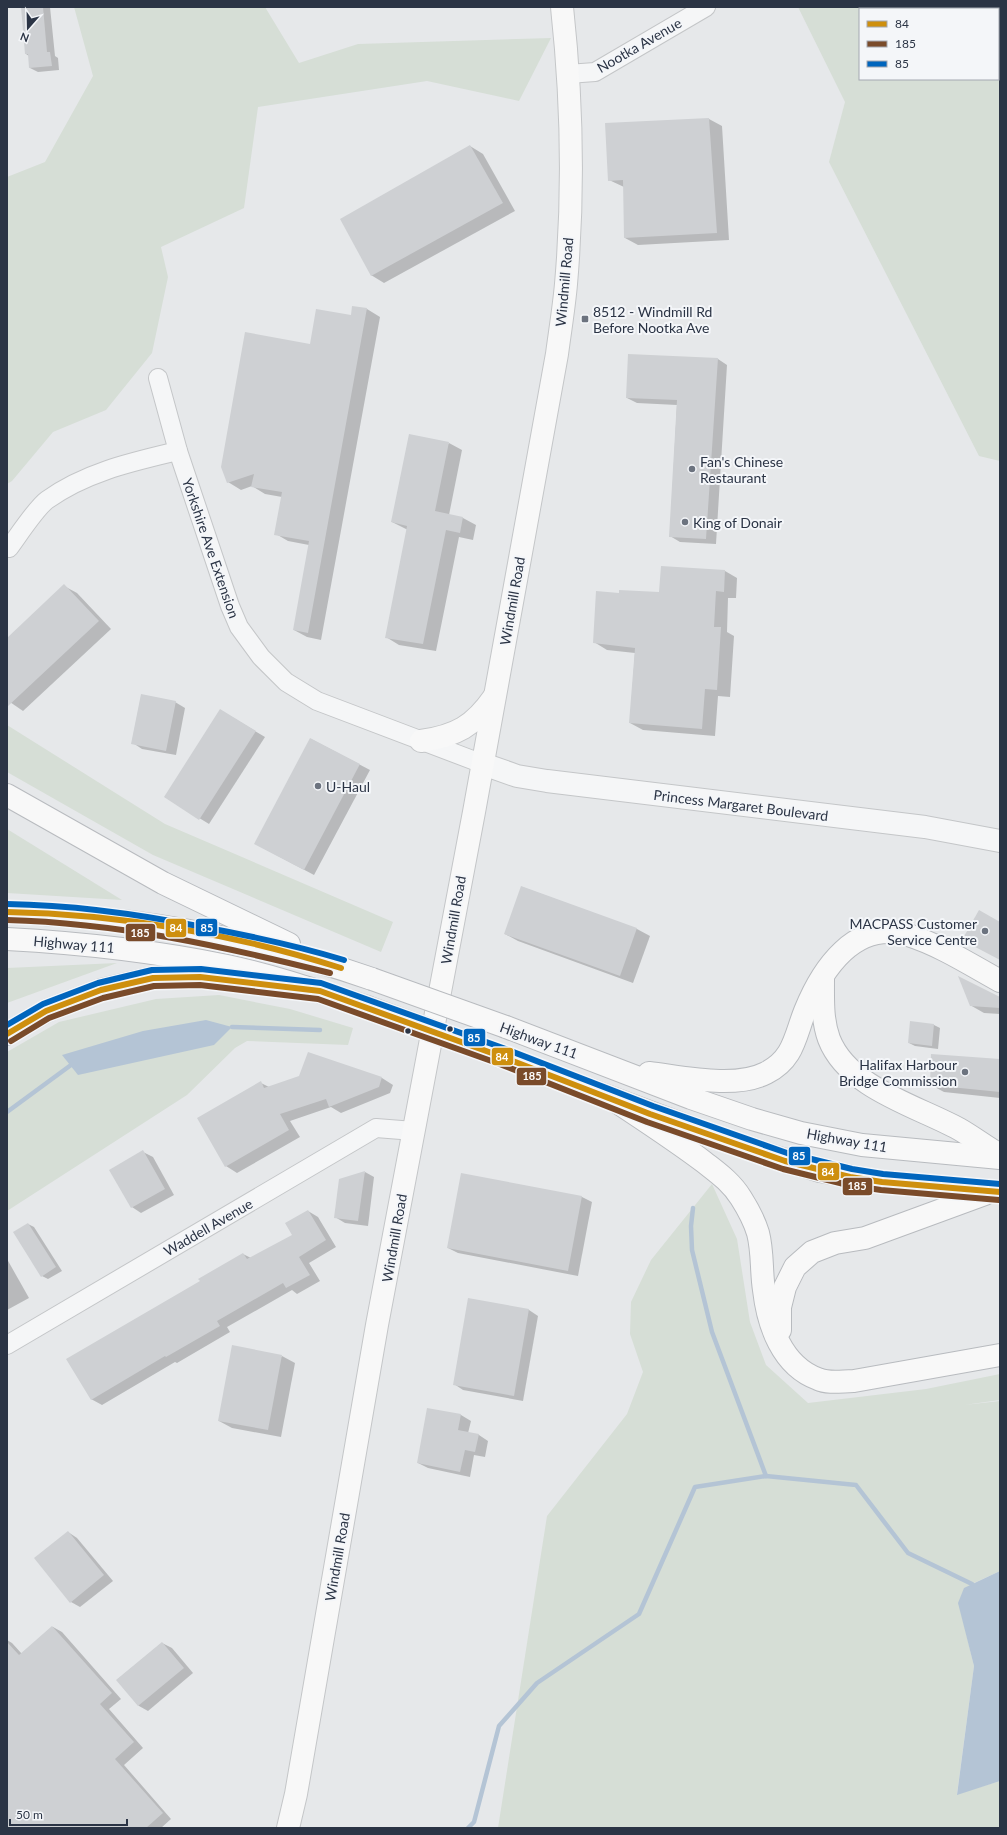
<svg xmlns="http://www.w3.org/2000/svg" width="1007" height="1835" viewBox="0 0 1007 1835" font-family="Lato,sans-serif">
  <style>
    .green { fill: #d6ded6; fill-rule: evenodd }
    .water { fill: #b4c4d5 }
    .shadow { fill: #0003 }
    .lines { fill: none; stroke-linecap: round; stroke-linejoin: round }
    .stream { stroke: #b4c4d5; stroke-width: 4.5 }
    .building { fill: #ced0d3 }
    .minor-casing { stroke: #c4c6c8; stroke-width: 20 }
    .tertiary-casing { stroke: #c4c6c8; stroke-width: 24 }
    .secondary-casing { stroke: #c4c6c8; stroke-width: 24 }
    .motorway-casing { stroke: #b8bbbf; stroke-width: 24 }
    .minor { stroke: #f5f6f7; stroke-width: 18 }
    .tertiary { stroke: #f5f6f7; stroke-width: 22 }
    .secondary { stroke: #f8f8f8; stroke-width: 22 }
    .motorway { stroke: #f8f8f8; stroke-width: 22 }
    .motorway-bridge-casing { stroke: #b8bbbf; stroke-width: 24; stroke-linecap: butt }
    .motorway-bridge { stroke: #f8f8f8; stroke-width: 22 }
    .bus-1-casing { stroke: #f4f6f9; stroke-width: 9 }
    .bus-2-casing { stroke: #f4f6f9; stroke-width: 9 }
    .bus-3-casing { stroke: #f4f6f9; stroke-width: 9 }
    .bus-1 { stroke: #ce8f0e; stroke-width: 6 }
    .bus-2 { stroke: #7a4b2a; stroke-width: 6 }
    .bus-3 { stroke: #0065bd; stroke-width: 6 }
    .poi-dot { fill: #6c737f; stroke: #f4f6f9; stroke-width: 1.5 }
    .bus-dot { fill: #2b3445; stroke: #f4f6f9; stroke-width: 1.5 }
    .labels { text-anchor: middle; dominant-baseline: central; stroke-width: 4; stroke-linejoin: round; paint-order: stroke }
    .street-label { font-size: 14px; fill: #2b3445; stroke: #f4f6f9 }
    .poi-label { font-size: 14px; fill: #2b3445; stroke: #f4f6f9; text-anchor: start }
    .line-badge { stroke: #f4f6f9; stroke-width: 1.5 }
    .badge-label { font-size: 11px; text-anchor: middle; font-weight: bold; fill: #fff }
  </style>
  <rect width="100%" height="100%" fill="#e6e8ea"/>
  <g class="green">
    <path d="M74,7H265L299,63L358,44L551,38L519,101L427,81L258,107L244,208L161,247L168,277L152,353L106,410L53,432L12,481L7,484V177L45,162L93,76Z"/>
    <path d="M798,7H1000V461L979,456L829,162L845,102ZM860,9H998V79H860Z"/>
    <path d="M7,725L165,824L393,922L381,952L153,855L7,772Z"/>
    <path d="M7,829L122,900L7,893Z"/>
    <path d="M117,963L7,1003V968Z"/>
    <path d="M219,995L290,1009L353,1028L348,1045L247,1041L235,1048L187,1095L7,1211V1052L59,1022L156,999Z"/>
    <path d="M712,1184L737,1239L750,1322L766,1365L808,1403L926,1389L1000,1374V1400L964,1405L1000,1401V1571L972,1584L959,1603L974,1666L957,1794L1000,1781L999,1828H498L547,1516L627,1414L643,1372L630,1334L631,1302L651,1260Z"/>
  </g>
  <g class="water">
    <path d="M206,1020L232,1027L214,1045L78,1075L62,1055L143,1031Z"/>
    <path d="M1000,1571V1781L957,1795L974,1666L958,1603L964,1588Z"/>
  </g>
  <g class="shadow">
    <path d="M22,7H50L55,56L58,58L59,70L38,72L30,68L29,56L26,54Z"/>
    <path d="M709,119L722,126L729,240L638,245L625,238L624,187L609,180L606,124Z"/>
    <path d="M470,146L483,154L515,211L384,283L371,275Z"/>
    <path d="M367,309L380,317L321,640L307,637L294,630L309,545L288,541L276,534L282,497L265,494L252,486L241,490L228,482L311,346L351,316Z"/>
    <path d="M718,359L727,365L716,544L680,542L670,536L677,405L637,403L627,398Z"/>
    <path d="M449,443L462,450L449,515L463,518L476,525L473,540L459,537L436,651L399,645L386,637L408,530L392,522Z"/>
    <path d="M725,571L737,578L736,598H728L727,632L734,636L730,697L718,696L715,736L643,730L630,723L635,653L607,650L594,642L620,594L660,593Z"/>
    <path d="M64,586L77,593L111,629L23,711L7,700V639Z"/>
    <path d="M175,702L185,708L176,755L142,749L133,743Z"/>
    <path d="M230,716L265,737L209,824L165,797Z"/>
    <path d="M311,739L370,770L314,875L265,849Z"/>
    <path d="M522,887L637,929L650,936L633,983L518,941L505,934Z"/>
    <path d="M1000,998V1014L984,1013L970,1005Z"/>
    <path d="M911,1022L934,1025L940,1028L938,1049L915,1046L909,1043Z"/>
    <path d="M1000,1060V1098L944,1092L931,1085Z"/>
    <path d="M382,1078L393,1085L390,1093L341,1113L331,1107L290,1121L300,1137L237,1173L226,1166L261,1083L269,1087Z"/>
    <path d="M143,1152L153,1157L174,1195L141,1213L132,1207Z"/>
    <path d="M365,1172L374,1177L368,1226L345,1223L335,1217Z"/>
    <path d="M462,1174L582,1197L592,1202L578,1276L458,1253L448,1248Z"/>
    <path d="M308,1211L318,1217L336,1247L309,1263L320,1281L297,1294L292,1290L227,1327L230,1332L177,1363L175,1362L102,1405L91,1399L201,1282L243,1254L251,1258L294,1235Z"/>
    <path d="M28,1224L34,1227L62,1271L48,1279L42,1276Z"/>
    <path d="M7,1259L29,1298L7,1310Z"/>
    <path d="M469,1299L529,1310L538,1316L523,1401L463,1390L454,1384Z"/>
    <path d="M282,1356L295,1363L281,1437L232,1428L219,1421Z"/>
    <path d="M428,1409L461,1415L471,1421L468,1433L479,1435L488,1441L485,1457L474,1455L470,1477L428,1468L418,1463Z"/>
    <path d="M68,1532L77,1538L113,1581L80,1607L71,1602Z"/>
    <path d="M53,1627L62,1632L121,1699L109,1709L143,1748L124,1765L171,1819L161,1828H7V1640L12,1643L22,1654Z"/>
    <path d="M162,1643L172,1648L193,1673L148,1711L139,1706L117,1680Z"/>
  </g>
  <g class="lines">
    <g class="stream">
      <path d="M232,1027L320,1030"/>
      <path d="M7,1112L71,1065"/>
      <path d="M693,1208L691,1226L692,1250L712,1332L766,1476"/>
      <path d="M468,1828L474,1822L499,1726L537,1683L639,1614L695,1487L766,1476L856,1485L908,1553L972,1584"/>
    </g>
  </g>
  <g class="building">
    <path d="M21,7H43L47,52H50L52,66L29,68L28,54H25Z"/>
    <path d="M709,118L717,233L624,238L623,180L608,181L605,123Z"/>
    <path d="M470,145L503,203L371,276L340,219Z"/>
    <path d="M352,306L367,308L308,633L293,630L309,541L274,535L282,492L251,487L254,474L227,483L221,467L245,332L310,344L316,309L351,315Z"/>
    <path d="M628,354L718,358L706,539L669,537L677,400L626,398Z"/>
    <path d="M409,434L449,442L435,511L463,517L460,533L446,530L423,644L385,638L407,526L391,522Z"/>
    <path d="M661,566L725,570L724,592L716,591L714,627H721L717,690L705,689L702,729L629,723L635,648L593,643L596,591L619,593V590L659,592Z"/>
    <path d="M64,584L99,621L7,707V638Z"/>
    <path d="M141,694L176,701L166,751L131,744Z"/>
    <path d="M220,709L256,731L199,820L164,797Z"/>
    <path d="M310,738L360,764L304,870L254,844Z"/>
    <path d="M521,886L637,928L620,976L504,934Z"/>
    <path d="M979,910L1000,922V960L962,940Z"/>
    <path d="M958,976L1000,997V1008L970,1006Z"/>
    <path d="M910,1021L934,1024L932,1046L908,1043Z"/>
    <path d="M308,1052L382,1077L379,1087L329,1107L326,1099L280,1114L289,1130L225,1167L197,1118L261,1081L264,1088L299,1076Z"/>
    <path d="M931,1054L1000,1059V1092L930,1085Z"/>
    <path d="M143,1150L165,1189L131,1208L109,1170Z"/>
    <path d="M365,1171L358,1221L334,1218L339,1179Z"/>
    <path d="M461,1173L582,1196L568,1271L447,1248Z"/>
    <path d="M308,1210L326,1240L299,1257L310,1275L286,1288L283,1283L217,1321L220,1326L166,1357L165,1356L91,1400L66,1359L200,1281L198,1279L243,1253L247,1259L292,1235L285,1223Z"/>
    <path d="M28,1223L56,1267L41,1277L13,1232Z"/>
    <path d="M468,1298L529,1309L514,1396L453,1385Z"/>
    <path d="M232,1345L282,1355L268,1430L218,1421Z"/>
    <path d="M427,1408L461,1414L458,1430L479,1434L475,1452L465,1450L460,1472L417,1463Z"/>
    <path d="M68,1531L104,1575L70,1603L34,1558Z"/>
    <path d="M52,1626L112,1693L100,1704L134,1742L115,1759L163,1813L146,1828H7V1642L19,1655Z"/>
    <path d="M162,1642L184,1668L138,1706L116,1680Z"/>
  </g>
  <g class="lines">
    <g class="minor-casing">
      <g id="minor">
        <path d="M568,74L595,72L706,7"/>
        <path d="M158,378L178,451L230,606L239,627L261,657L286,682L317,701L483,764"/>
        <path d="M9,548C18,536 36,508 47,500C86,472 132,462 178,451"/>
        <path d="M7,1345L376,1128L414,1131"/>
      </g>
    </g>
    <g class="tertiary-casing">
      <path id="tertiary" d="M483,764L517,776L547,781L925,827L1000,841"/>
    </g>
    <g class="secondary-casing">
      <g id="secondary">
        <path d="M421,741C456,736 474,726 494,697"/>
        <path d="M288,1828L296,1794L377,1325L474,812L557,354C560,331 564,307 566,284C574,192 572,99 562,7"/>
      </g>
    </g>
    <g class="motorway-casing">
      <g id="motorway">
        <path d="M7,795L163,883L289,944"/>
        <path d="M7,912C24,912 41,914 58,915C165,922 271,944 372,979"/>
        <path d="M7,939C81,943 154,951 227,966C274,976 321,992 367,1007"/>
        <path d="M823,979C823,1000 822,1020 829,1039C848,1088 917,1106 959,1129C973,1137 986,1147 1000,1155"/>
        <path d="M506,1027L691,1098L752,1119L801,1133L862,1145L1000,1158"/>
        <path d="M7,1034L46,1011L101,990L153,978L200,977L228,980"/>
        <path d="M500,1056L735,1144L820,1171L882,1182L1000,1192"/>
        <path d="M649,1073C683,1077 735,1089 766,1073C794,1059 795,1036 805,1011C822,969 855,919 908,935C940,945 971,965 1000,981"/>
        <path d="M614,1100C644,1120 675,1140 704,1162C718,1173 731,1182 741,1198C748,1209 754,1220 758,1233C763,1252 761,1271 764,1290C768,1325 782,1366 818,1379C829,1384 842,1381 854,1381L1000,1355"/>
        <path d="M780,1330V1307L785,1287L795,1267L812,1252L835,1243L865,1238L985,1194"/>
      </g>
    </g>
    <use href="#minor" class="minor"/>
    <use href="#tertiary" class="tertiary"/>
    <use href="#secondary" class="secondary"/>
    <use href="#motorway" class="motorway"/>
    <g class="motorway-bridge-casing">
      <g id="motorway-bridge">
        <path d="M372,979L506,1027"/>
        <path d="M367,1007L500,1056"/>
      </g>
    </g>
    <use href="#motorway-bridge" class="motorway-bridge"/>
    <g class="bus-1-casing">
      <g id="bus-1">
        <path d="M7,912C118,914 235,934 341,968"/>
        <path d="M7,1034L46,1011L101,990L153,978L200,977L320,991L500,1056L650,1114L785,1161L850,1177L882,1182L1000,1192"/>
      </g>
    </g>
    <g class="bus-2-casing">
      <g id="bus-2">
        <path d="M7,920C118,923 222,946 330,973"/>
        <path d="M11,1041L49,1018L103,998L154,986L200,985L318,999L497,1063L647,1122L783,1169L848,1185L881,1190L999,1200"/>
      </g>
    </g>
    <g class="bus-3-casing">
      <g id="bus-3">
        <path d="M7,904C73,905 138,914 203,927C251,936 298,946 344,960"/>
        <path d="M7,1025L43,1004L98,983L152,970L201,969L321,983L503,1048L653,1106L787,1153L852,1169L883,1174L1000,1184"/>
      </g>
    </g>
    <use href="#bus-1" class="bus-1"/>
    <use href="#bus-2" class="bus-2"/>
    <use href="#bus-3" class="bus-3"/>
  </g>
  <g class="poi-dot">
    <rect x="581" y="315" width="8" height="8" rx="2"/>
    <circle cx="692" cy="469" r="4"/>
    <circle cx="685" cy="522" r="4"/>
    <circle cx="318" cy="786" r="4"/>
    <circle cx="985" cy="931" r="4"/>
    <circle cx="965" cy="1072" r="4"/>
  </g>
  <g class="bus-dot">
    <circle cx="450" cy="1029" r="3.5"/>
    <circle cx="408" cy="1031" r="3.5"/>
  </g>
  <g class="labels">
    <g class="street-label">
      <text transform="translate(639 45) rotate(-30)">Nootka Avenue</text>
      <text transform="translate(564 282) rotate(-85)">Windmill Road</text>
      <text transform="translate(211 548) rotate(71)">Yorkshire Ave Extension</text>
      <text transform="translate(512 601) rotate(-80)">Windmill Road</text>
      <text transform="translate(741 805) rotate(7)">Princess Margaret Boulevard</text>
      <text transform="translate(453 920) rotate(-80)">Windmill Road</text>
      <text transform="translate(74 944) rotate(5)">Highway 111</text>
      <text transform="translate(539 1040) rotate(20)">Highway 111</text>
      <text transform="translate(847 1140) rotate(10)">Highway 111</text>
      <text transform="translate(208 1227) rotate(-30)">Waddell Avenue</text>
      <text transform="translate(394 1238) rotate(-80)">Windmill Road</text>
      <text transform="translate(337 1557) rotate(-80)">Windmill Road</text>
    </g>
    <g class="poi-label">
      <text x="593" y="311">8512 - Windmill Rd<tspan x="593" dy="16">Before Nootka Ave</tspan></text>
      <text x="700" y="461">Fan's Chinese<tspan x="700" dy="16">Restaurant</tspan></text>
      <text x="693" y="522">King of Donair</text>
      <text x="326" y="786">U-Haul</text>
      <text x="977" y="923" text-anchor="end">MACPASS Customer<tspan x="977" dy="16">Service Centre</tspan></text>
      <text x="957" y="1064" text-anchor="end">Halifax Harbour<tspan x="957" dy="16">Bridge Commission</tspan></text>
    </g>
  </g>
  <g class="line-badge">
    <rect x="195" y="918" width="23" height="19" rx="4" fill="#0065bd"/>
    <rect x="165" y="918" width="22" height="20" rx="4" fill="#ce8f0e"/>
    <rect x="125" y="923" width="31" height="19" rx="4" fill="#7a4b2a"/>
    <rect x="463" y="1028" width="23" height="19" rx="4" fill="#0065bd"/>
    <rect x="491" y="1047" width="23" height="19" rx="4" fill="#ce8f0e"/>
    <rect x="516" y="1067" width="31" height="19" rx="4" fill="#7a4b2a"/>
    <rect x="788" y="1146" width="23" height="20" rx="4" fill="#0065bd"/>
    <rect x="817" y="1162" width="23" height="19" rx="4" fill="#ce8f0e"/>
    <rect x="842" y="1177" width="31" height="19" rx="4" fill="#7a4b2a"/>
  </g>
  <g class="badge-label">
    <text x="207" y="932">85</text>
    <text x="176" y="932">84</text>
    <text x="140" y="937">185</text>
    <text x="474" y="1042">85</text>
    <text x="502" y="1061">84</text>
    <text x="532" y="1080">185</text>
    <text x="799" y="1160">85</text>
    <text x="828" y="1176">84</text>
    <text x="857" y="1190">185</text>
  </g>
  <rect width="1007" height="1835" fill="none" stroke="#2b3445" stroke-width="16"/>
  <rect x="859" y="8" width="140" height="72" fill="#f4f6f9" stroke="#a4a8b1"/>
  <rect x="867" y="21" width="20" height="6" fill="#ce8f0e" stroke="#a4a8b1"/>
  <text x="895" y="28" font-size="12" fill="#2b3445">84</text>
  <rect x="867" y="41" width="20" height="6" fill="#7a4b2a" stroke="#a4a8b1"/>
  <text x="895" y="48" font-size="12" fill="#2b3445">185</text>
  <rect x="867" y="61" width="20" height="6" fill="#0065bd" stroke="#a4a8b1"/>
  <text x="895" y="68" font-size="12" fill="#2b3445">85</text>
  <g transform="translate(28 28) rotate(200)" stroke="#f4f6f9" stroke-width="3" paint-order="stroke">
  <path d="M0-3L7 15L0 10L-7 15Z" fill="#2b3445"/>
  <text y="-6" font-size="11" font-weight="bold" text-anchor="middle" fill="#2b3445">N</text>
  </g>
  <path d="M10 1819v6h117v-6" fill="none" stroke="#2b3445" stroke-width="2"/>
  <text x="16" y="1819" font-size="12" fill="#2b3445" stroke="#f4f6f9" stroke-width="3" paint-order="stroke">50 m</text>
</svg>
